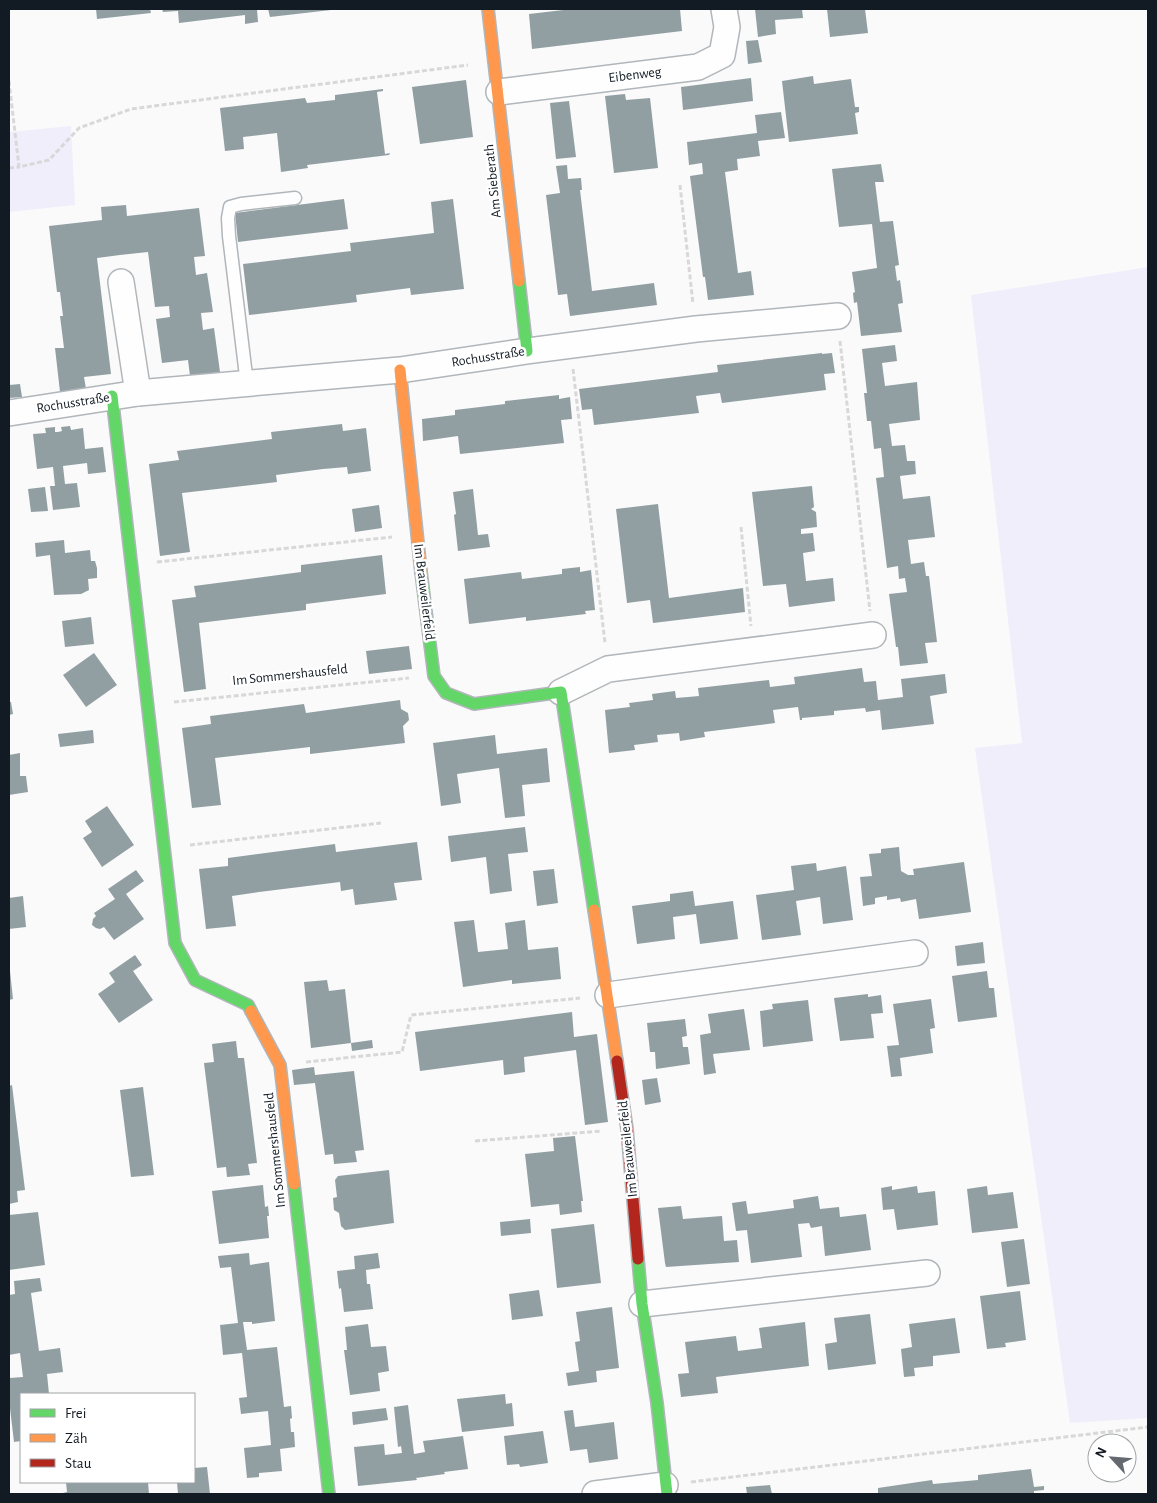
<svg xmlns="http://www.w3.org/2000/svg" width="1157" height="1503" viewBox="0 0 1157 1503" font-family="'Alegreya Sans',sans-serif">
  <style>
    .green { fill: #f0eefa }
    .building { fill: #919fa3 }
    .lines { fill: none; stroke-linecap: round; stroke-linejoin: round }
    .lane-casing { stroke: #b1b6ba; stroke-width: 15 }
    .street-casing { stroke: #b1b6ba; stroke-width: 28 }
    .fast-casing { stroke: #b1b6ba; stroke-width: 14 }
    .slow-casing { stroke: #b1b6ba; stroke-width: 14 }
    .jam-casing { stroke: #b1b6ba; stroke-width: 14 }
    .path { stroke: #d8d8d9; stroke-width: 3; stroke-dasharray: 5 2.5; stroke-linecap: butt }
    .lane { stroke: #fefefe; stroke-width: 12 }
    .street { stroke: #fefefe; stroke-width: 25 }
    .fast { stroke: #63d668; stroke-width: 11 }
    .slow { stroke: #ff974d; stroke-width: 11 }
    .jam { stroke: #b3261e; stroke-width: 11 }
    .labels { text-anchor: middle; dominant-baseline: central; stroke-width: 5; stroke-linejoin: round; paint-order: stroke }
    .street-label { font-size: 14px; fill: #121b24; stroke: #fff }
  </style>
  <rect width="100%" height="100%" fill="#fafafa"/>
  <g class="green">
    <path d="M71,126L75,205L9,212V132Z"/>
    <path d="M1148,267V1418L1070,1423L975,748L1022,743L971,295Z"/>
  </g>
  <g class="building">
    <path d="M96,9H150L151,13L97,19Z"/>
    <path d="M162,9H257L258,22L245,24V15L179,23L178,11L163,12Z"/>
    <path d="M268,9H331V10L270,17Z"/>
    <path d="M572,9H680L682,31L532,49L529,14Z"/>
    <path d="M755,9H802L803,18L775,20L776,34L758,37Z"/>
    <path d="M827,9H865L868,33L830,37Z"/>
    <path d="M758,40L762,62L748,64L746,41Z"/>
    <path d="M813,76L814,84L851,79L855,107H859V112L855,113L858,134L789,142L782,81Z"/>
    <path d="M751,78L753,101L683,110L681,87Z"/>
    <path d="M466,80L473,137L420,144L412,87Z"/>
    <path d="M383,89V91L377,92L385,154L390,153L389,155L307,165L308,168L281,172L277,133L243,137L244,149L225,151L220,108L305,98L307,103L335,100V95Z"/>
    <path d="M625,94L626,100L650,98L658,168L614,173L605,96Z"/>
    <path d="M569,101L576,157L556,159L550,103Z"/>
    <path d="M781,112L785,138L758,141L760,156L737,159L738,170L725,172L738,273L751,271L754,295L708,300L705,277H703L690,176L703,174L702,163L689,165L687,142L757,133L755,115Z"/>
    <path d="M881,164L884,182H875L880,222L893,221L899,265L895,266L897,281L900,280L903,303L898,304L902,332L861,336L857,302L854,303L853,293L855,292L852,272L877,268L872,224L839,227L832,169Z"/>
    <path d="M567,165L568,179L581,178L582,190H580L592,291L654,283L657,305L570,316L567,294L558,295L546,195L560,193L556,166Z"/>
    <path d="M344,199L348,229L238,242L235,213Z"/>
    <path d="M453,199L464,289L411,295L410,288L356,295L357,302L249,315L243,264L351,251L350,243L434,233L431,202Z"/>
    <path d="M126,205L127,216L199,208L205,256L194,257L196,275L207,273L213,312L201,313L203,330L214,328L220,372L190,376L188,360L162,363L156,319L170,317L169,306L155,307L148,252L120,255L97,258L111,374L84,377L86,389L60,392L55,348H64L60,316H63L60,292H57L49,226L102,220L101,207Z"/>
    <path d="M895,345L897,361L882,363L885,386L917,382L920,420L889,424L892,446L905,445L907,461H915L916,474L900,476L903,499L930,496L935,537L908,540L911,564L924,562L926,576H929L937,642L925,643L928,663L900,666L898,647H896L889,594L907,592L905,578L899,579L898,566L887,568L876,478L884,477L881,448L874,449L871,421H867L864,393H867L862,349Z"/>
    <path d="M822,353V354L832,353L835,373L824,374L826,390L722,403L720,393L696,396L699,413L594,425L592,409L582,410L579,389L718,372L717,365Z"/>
    <path d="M20,384L22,397L9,398V385Z"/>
    <path d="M559,395V399L570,397L572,419L561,420L564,443L460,454L458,436L423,441L422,419L455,415V410L505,404V401Z"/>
    <path d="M342,424L343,431L366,428L371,471L348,474L347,467L323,469L276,475L277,482L182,493L190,552L160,556L149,464L179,460L177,451L272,439L271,432Z"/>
    <path d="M70,426L71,430L83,428L85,449L103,447L106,472L88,474L87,463L63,466L65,484L77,483L80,507L53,510L50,486H55L53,467L37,469L33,434L46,433L45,428L55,427V432H58L62,431L61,427Z"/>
    <path d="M812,486L814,507L811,509L816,512L817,527L801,529V534L813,533L815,551L803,553L806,581L833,578L835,601L789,607L786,584L763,586L752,492Z"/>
    <path d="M45,487L48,511L31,512L28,489Z"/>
    <path d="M473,489L478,535L488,534L490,547L458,551L454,515L456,514L453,492Z"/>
    <path d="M658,504L669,598L743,588L745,612L653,623L650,600L627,603L616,509Z"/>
    <path d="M379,505L382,528L355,532L352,509Z"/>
    <path d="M64,540L65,553L90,550L91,561H95L97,568V578L88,579L89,590L81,594L54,595L50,555L36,557L35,543Z"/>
    <path d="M382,555L386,594L306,604V610L199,623L206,689L184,692L172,600L196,597L194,586L301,572V565Z"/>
    <path d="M580,567V572L591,570L595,610L585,611L586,614L526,621V617L469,624L464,579L521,572L522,579L562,574V569Z"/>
    <path d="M91,617L94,644L65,647L62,621Z"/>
    <path d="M409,646L412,669L369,674L366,651Z"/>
    <path d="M94,653L117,685L86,707L63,675Z"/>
    <path d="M862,668L864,682L876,681L878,700L903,697L901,679L945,674L947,693L930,696L934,724L882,730L880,710L866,712L865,708L834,711V715L802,718V720H800L798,707L773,710L775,723L704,732L705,737L680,741L679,733L657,735L658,742L634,745L635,750L609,753L605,710L630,707L629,703L653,700L652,694L675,691L676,698L688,697L699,696L698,688L769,680L770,687L795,684L794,677Z"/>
    <path d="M400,700L401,709L408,713L409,720L403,726L405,743L310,754V747L215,758L221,805L192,808L182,728L211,724L210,716L281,707L304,704L306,713Z"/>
    <path d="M9,702H11L13,714L9,715Z"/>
    <path d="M93,730L94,743L60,747L58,734Z"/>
    <path d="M495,735L497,754L547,748L550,782L522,785L525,816L505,818L499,768L457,774L461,803L441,806L433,743Z"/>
    <path d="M20,753V776H26L28,792L9,795V755Z"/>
    <path d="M107,806L134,845L102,867L83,838L92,832L85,821Z"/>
    <path d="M525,827L528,852L508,854L512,891L490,894L486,857L451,862L448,836Z"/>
    <path d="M417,842L422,880L394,883L397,900L355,905L353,889L341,891L340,882L259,892L232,896L236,926L206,929L199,869L228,866V858L335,844L336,852Z"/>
    <path d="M899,847L901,871L908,875H914L913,869L964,862L971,912L919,919L916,899L901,902L900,898L887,900V896L875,898V904L863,906L860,877L872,876L869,854L881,853V849Z"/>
    <path d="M816,863L817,871L846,866L853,920L823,924L820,897L796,901L801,935L762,940L756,895L794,890L791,866Z"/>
    <path d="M554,869L558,903L537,906L533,871Z"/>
    <path d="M136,870L144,881L126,894L144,919L114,940L104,927L100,929L96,928L92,925L93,919L96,916L94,913L115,899L108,889Z"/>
    <path d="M693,891L695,906L733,901L738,939L700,944L696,914L673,917L675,939L637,944L632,906L670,901V894Z"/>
    <path d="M23,896L26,927L9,929V898Z"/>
    <path d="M474,920L478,952L508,949L505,923L525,920L528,950L558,947L561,979L512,984V980L463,987L454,922Z"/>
    <path d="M983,942L985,963L957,966L955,946Z"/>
    <path d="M135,955L142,965L133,971L153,1000L119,1023L98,994L115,982L109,973Z"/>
    <path d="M10,971L13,999L9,1000V972Z"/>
    <path d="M987,971L989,988H994L997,1017L958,1022L952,976Z"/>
    <path d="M327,980L329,991L345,989L351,1043L372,1040L373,1048L352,1051L351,1043L311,1048L304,982Z"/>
    <path d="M868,994V997L881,995L883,1013L871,1014L874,1038L840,1041L834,998Z"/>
    <path d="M931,999L935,1028L930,1029L933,1053L900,1058L902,1076L891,1077L887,1046L899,1045L893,1004Z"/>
    <path d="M808,1000L813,1041L763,1047L760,1011L773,1009L772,1004Z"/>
    <path d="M744,1009L750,1050L713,1054L716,1073L704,1075L700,1035L711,1033L708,1014Z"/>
    <path d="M572,1012L574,1037L597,1034L608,1122L585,1125L576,1050L524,1057L525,1072L504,1075L503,1060L420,1071L415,1032Z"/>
    <path d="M685,1019L687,1036L682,1037L683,1047H688L690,1064L656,1069L655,1052H650L647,1023Z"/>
    <path d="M236,1041L238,1058H244L257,1163L248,1164L250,1175L227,1177L226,1167L217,1168L204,1063L214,1062L212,1044Z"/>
    <path d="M314,1067L315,1075L354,1071L364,1150L355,1151L357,1162L334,1164L333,1154L325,1155L315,1083L294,1085L292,1070Z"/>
    <path d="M657,1078L661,1102L645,1105L642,1080Z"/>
    <path d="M12,1085L25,1190L17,1191L18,1202L9,1204V1086Z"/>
    <path d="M143,1087L154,1175L131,1177L120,1090Z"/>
    <path d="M575,1136L583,1201H581L582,1212L560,1215L559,1204L531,1207L525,1154L554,1151L553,1138Z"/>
    <path d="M389,1170L394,1223L345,1230L341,1226L339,1213L334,1210L333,1198L337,1197L335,1180L338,1176Z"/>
    <path d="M263,1185L265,1207L268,1206L269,1216H267L269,1238L219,1244L212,1191Z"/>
    <path d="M892,1186V1190L917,1186L918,1193L935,1191L938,1225L897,1230L894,1209L883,1210L881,1188Z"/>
    <path d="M987,1186L988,1195L1013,1192L1018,1228L972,1233L967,1189Z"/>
    <path d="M818,1196L820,1209L839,1207L840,1217L866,1214L871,1250L825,1256L822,1226L811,1228L809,1223L798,1224L802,1257L751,1263L747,1230L736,1231L732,1203L746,1201L748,1214L794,1208L793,1200Z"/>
    <path d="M681,1206L683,1219L722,1216L724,1241L737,1240L739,1262L666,1267L665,1263L658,1208Z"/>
    <path d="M38,1212L45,1265L9,1270V1215Z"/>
    <path d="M530,1219L531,1233L501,1236L500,1222Z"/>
    <path d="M594,1224L601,1283L557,1288L551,1229Z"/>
    <path d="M1024,1239L1030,1284L1007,1287L1001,1242Z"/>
    <path d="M249,1253L250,1265L269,1262L275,1321L252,1324V1322H243L247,1350L277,1347L284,1407L291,1406L292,1418L290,1419L291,1432H294L295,1447L280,1449L282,1471L259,1473V1477L247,1478L244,1448L271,1445L268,1411L241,1414L239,1398L247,1397L242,1353L223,1355L220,1325L238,1323L231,1267L220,1268L218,1256Z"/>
    <path d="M378,1253L380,1268L366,1270L367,1284H370L373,1309L344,1312L341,1288L339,1289L337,1271L355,1269L354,1256Z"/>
    <path d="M40,1278L42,1291L31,1293L39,1351L60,1348L63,1372L47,1374L49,1394H21V1441L14,1442L9,1400V1378L23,1377L20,1353L9,1355V1295L15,1294L14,1281Z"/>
    <path d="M539,1290L543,1316L512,1320L509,1294Z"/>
    <path d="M1020,1291L1026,1340L1005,1343L1006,1347L987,1349L980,1296Z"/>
    <path d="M612,1307L619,1368L596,1371L597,1382L568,1386L566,1373L579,1371L575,1342L580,1341L576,1312Z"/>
    <path d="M870,1314L876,1364L828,1370L825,1344L837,1342L834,1318Z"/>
    <path d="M955,1318L960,1353L933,1356V1366L914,1368L915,1376L904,1377L901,1349L912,1347L909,1324Z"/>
    <path d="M805,1322L809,1366L716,1377L718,1393L681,1397L678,1374L689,1373L685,1342L736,1336L738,1351L762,1348L759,1328Z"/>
    <path d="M368,1324L371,1347L386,1346L389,1371L378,1373L380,1391L350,1395L344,1350H347L345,1327Z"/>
    <path d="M505,1394L506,1404L512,1403L514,1426L462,1432L457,1399Z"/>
    <path d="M408,1405L414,1454L425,1452L423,1441L463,1436L468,1469L444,1472L445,1474L416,1478L417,1480L358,1486L354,1447L384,1444L385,1455L402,1453L401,1446L398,1447L394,1407Z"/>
    <path d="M386,1408L388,1420L353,1425L352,1412Z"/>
    <path d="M573,1410L575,1427L614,1422L618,1459L589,1463L587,1449L570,1451L564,1411Z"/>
    <path d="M543,1431L548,1463L520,1467L519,1464L507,1465L504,1436Z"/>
    <path d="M207,1467L210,1494H178L177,1482H194V1468Z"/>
    <path d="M1031,1469L1034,1487L1044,1486V1490L1034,1491V1494H878V1488L932,1480L933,1484L978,1480V1475Z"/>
    <path d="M66,1482H148L149,1494H59L67,1492Z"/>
    <path d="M770,1485L772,1494H747L746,1487Z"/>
  </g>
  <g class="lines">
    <g class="lane-casing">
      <path id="lane" d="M247,384L229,236L228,218L230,207L241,204L295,198"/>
    </g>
    <g class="street-casing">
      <g id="street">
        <path d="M499,92L698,67L722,55L727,27L724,9"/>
        <path d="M121,282L138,393"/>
        <path d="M9,413L138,393L400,370L527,351L696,329L838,316"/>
        <path d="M561,692L608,669L873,635"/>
        <path d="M608,995L915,953"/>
        <path d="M642,1304L927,1273"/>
        <path d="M595,1494L665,1485"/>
      </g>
    </g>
    <g class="fast-casing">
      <g id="fast">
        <path d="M519,281L527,351"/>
        <path d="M112,396L175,943L195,980L248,1005L251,1011"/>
        <path d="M421,572L434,676L446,693L474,704L561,692L594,910"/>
        <path d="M294,1184L329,1494"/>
        <path d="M638,1259L642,1304L657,1403L667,1494"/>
      </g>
    </g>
    <g class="slow-casing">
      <g id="slow">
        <path d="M488,9L519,281"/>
        <path d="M400,370L421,572"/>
        <path d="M594,910L617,1061"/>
        <path d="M251,1011L280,1065L294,1184"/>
      </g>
    </g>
    <g class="jam-casing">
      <path id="jam" d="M617,1061L627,1129L638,1259"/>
    </g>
    <g class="path">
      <path d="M9,81L19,167L49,160L79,128L131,109L468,65"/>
      <path d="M9,168L19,167"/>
      <path d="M680,185L693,304"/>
      <path d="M840,341L870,611"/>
      <path d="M573,369L605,643"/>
      <path d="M741,527L751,626"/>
      <path d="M157,562L392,537"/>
      <path d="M174,702L409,678"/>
      <path d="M190,845L381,823"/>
      <path d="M306,1062L402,1052L411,1015L580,998"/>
      <path d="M475,1141L602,1131"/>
      <path d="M691,1482L1148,1427"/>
    </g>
    <use href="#lane" class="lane"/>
    <use href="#street" class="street"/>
    <use href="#fast" class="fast"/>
    <use href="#slow" class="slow"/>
    <use href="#jam" class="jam"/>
  </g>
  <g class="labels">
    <g class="street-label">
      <text transform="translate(635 75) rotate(-7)">Eibenweg</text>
      <text transform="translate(493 181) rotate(-96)">Am Sieberath</text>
      <text transform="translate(488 357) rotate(-9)">Rochusstraße</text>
      <text transform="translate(73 403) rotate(-9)">Rochusstraße</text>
      <text transform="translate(424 592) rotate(83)">Im Brauweilerfeld</text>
      <text transform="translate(290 675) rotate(-6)">Im Sommershausfeld</text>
      <text transform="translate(628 1149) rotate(-96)">Im Brauweilerfeld</text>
      <text transform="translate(275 1150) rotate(-96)">Im Sommershausfeld</text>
    </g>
  </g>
  <rect width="1157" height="1503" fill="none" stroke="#121b24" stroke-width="20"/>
  <rect x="20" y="1393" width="175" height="90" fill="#ffffff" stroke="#a0a4a7"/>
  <rect x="30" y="1409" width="25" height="8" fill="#63d668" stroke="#a0a4a7"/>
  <text x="65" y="1418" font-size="15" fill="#121b24">Frei</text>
  <rect x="30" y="1434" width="25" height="8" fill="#ff974d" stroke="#a0a4a7"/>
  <text x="65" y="1443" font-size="15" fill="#121b24">Zäh</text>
  <rect x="30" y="1459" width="25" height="8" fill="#b3261e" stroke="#a0a4a7"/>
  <text x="65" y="1468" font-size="15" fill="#121b24">Stau</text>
  <g transform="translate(1112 1458) rotate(296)"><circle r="24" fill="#ffffff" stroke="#a0a4a7"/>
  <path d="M0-4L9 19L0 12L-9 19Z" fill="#63696f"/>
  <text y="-8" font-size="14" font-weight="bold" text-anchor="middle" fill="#121b24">N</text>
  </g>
</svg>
